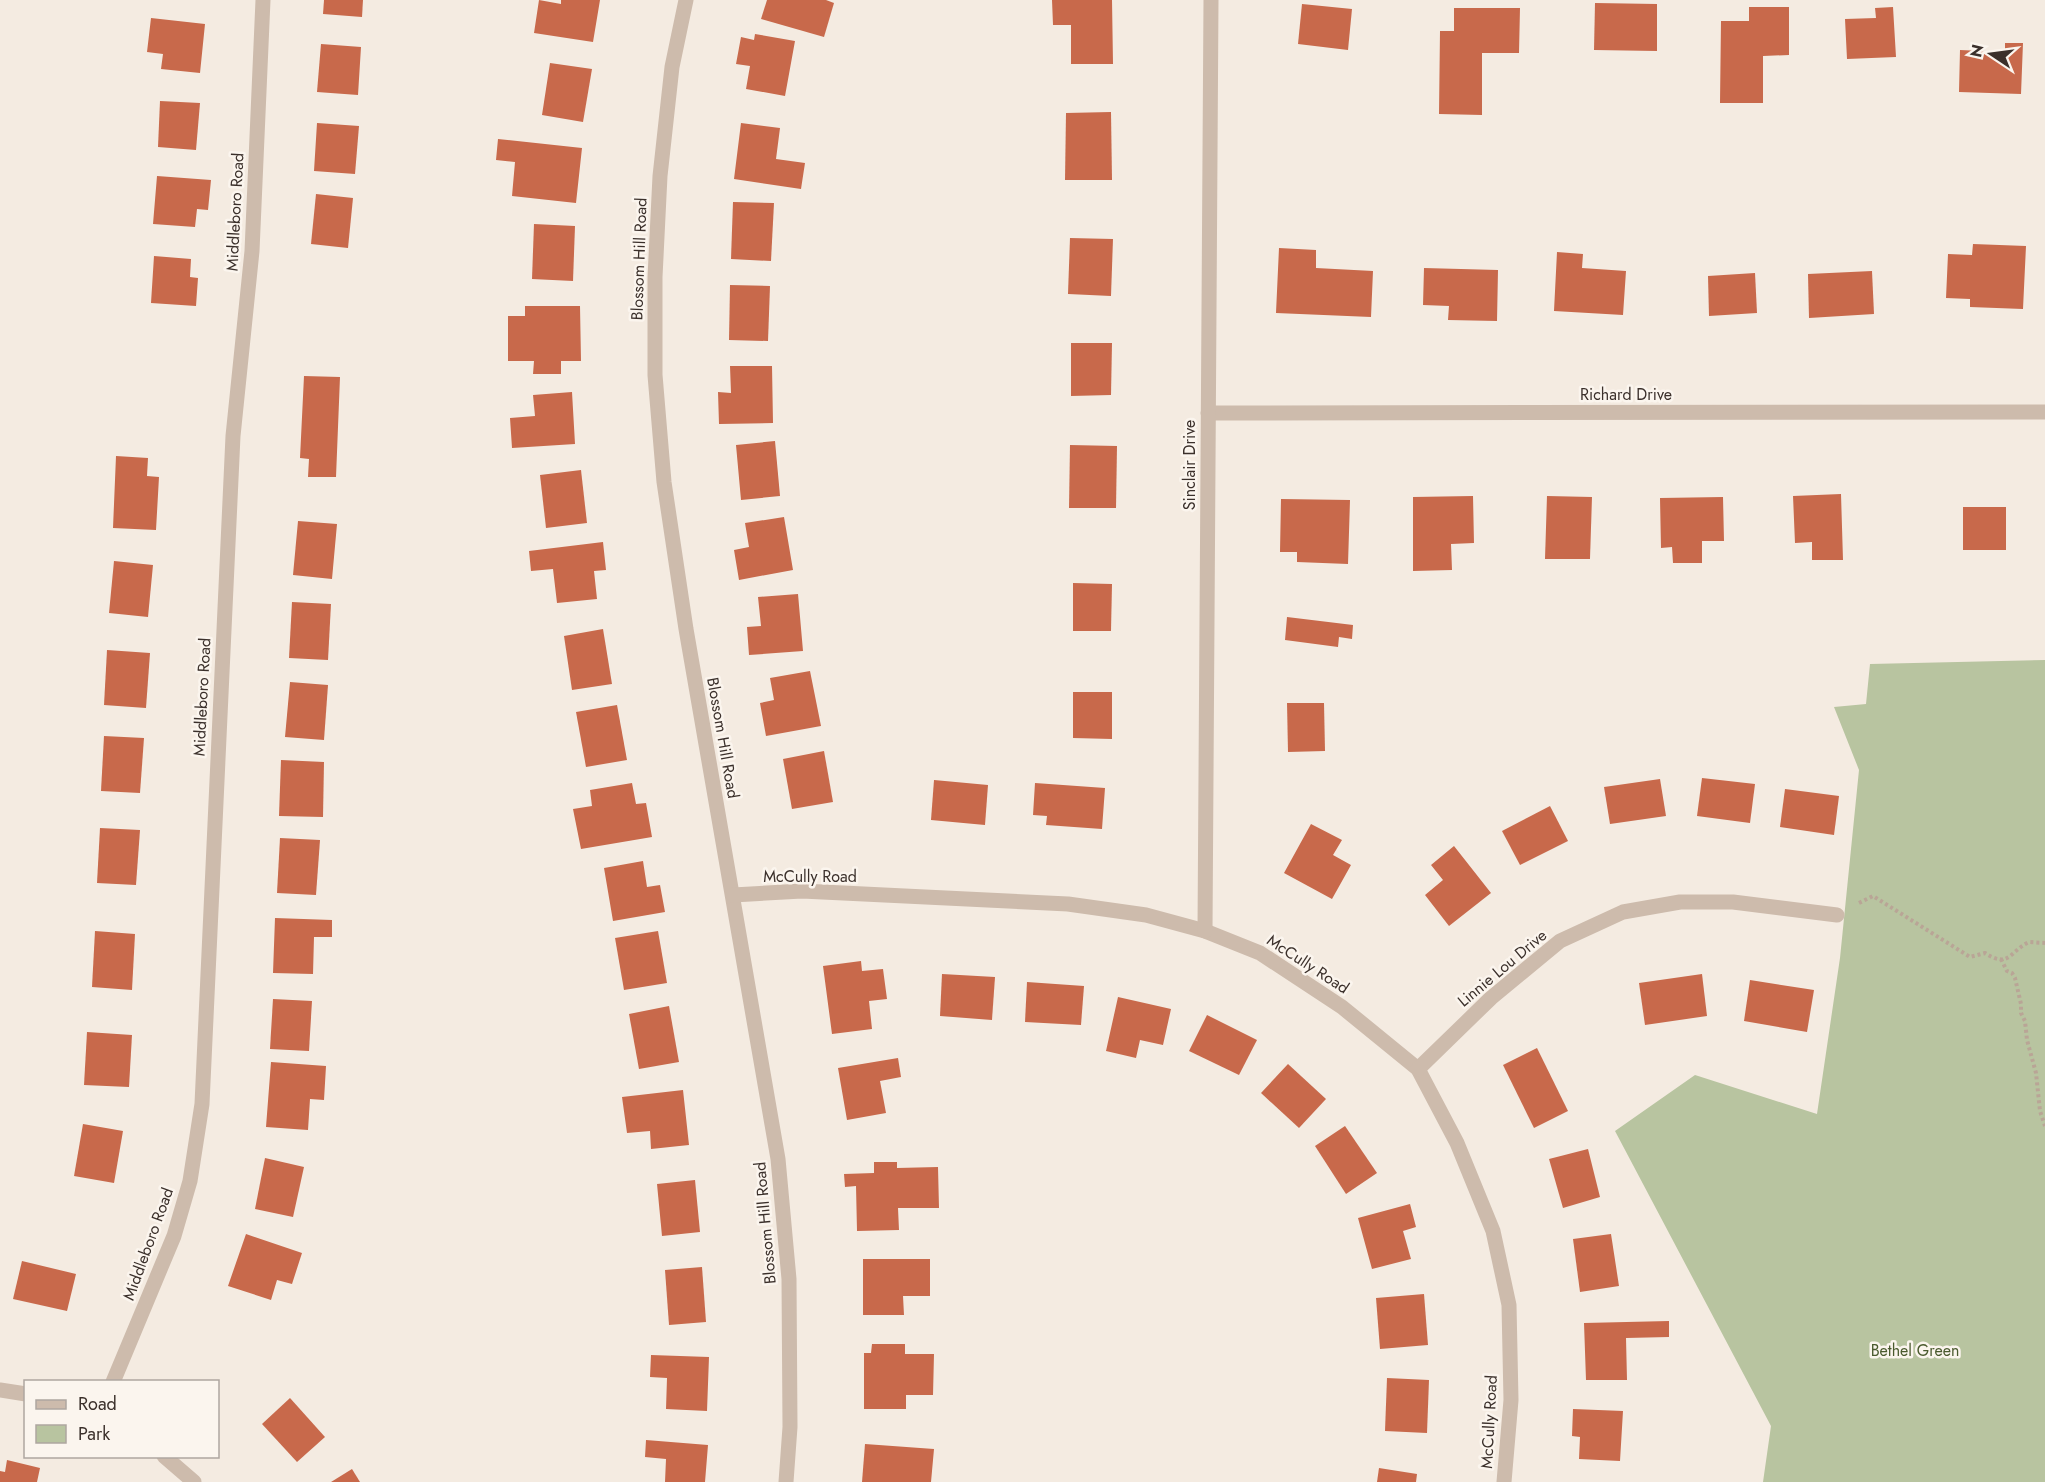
<svg xmlns="http://www.w3.org/2000/svg" width="2045" height="1482" viewBox="0 0 2045 1482" font-family="Jost,sans-serif">
  <style>
    .green { fill: #b8c4a0 }
    .building { fill: #c8694b }
    .lines { fill: none; stroke-linecap: round; stroke-linejoin: round }
    .path { stroke: #b9a596; stroke-width: 4; stroke-dasharray: 3 3; stroke-linecap: butt }
    .minor { stroke: #cdbbac; stroke-width: 15 }
    .labels { text-anchor: middle; dominant-baseline: central; stroke-width: 5; stroke-linejoin: round; paint-order: stroke }
    .street-label { font-size: 16px; fill: #3b302b; stroke: #fbf5ee }
    .park-label { font-size: 16px; fill: #4a5a2e; stroke: #fbf5ee }
  </style>
  <rect width="100%" height="100%" fill="#f4ebe1"/>
  <path class="green" d="M2045,660V1482H1763L1771,1426L1615,1131L1695,1075L1817,1114L1840,958L1859,770L1834,707L1866,704L1870,664Z"/>
  <g class="building">
    <path d="M324,0H363L362,17L323,14Z"/>
    <path d="M539,0L561,4V0H600L593,42L534,33Z"/>
    <path d="M767,0H826L834,3L824,37L761,19Z"/>
    <path d="M1052,0H1112L1113,64H1071V25H1053Z"/>
    <path d="M1595,3L1657,4V51L1594,50Z"/>
    <path d="M1302,4L1352,9L1348,50L1298,44Z"/>
    <path d="M1749,7H1789V55L1763,56V103H1720L1721,21H1749Z"/>
    <path d="M1893,7L1896,57L1847,59L1845,19L1876,18L1875,8Z"/>
    <path d="M1454,8H1520L1519,53H1482V115L1439,114L1440,31H1454Z"/>
    <path d="M151,18L205,24L200,73L161,69L163,54L147,52Z"/>
    <path d="M755,34L795,41L785,96L746,89L750,66L736,64L741,37L754,40Z"/>
    <path d="M2005,43H2023L2021,94L1959,92L1960,50L2005,52Z"/>
    <path d="M321,44L361,47L358,95L317,92Z"/>
    <path d="M550,63L592,69L583,122L542,115Z"/>
    <path d="M160,101L200,103L196,150L158,147Z"/>
    <path d="M1111,112L1112,180H1065L1066,113Z"/>
    <path d="M317,123L359,126L355,174L314,171Z"/>
    <path d="M741,123L780,128L776,159L805,163L801,189L734,179Z"/>
    <path d="M498,139L582,148L576,203L512,196L515,162L496,160Z"/>
    <path d="M157,176L211,180L208,210L197,209L195,227L153,224Z"/>
    <path d="M316,194L353,198L348,248L311,244Z"/>
    <path d="M733,202L774,203L771,261L731,259Z"/>
    <path d="M534,224L575,226L573,281L532,279Z"/>
    <path d="M1070,238L1113,239L1111,296L1068,294Z"/>
    <path d="M1973,244L2026,246L2023,309L1970,307V299L1946,298L1948,254L1972,255Z"/>
    <path d="M1279,248L1316,250V268L1373,271L1371,317L1276,313Z"/>
    <path d="M1557,252L1583,254L1582,268L1626,271L1623,315L1554,311Z"/>
    <path d="M154,256L191,259L190,277L198,278L196,306L151,303Z"/>
    <path d="M1424,268L1498,270L1497,321L1448,320L1449,306L1423,305Z"/>
    <path d="M1872,271L1874,314L1809,318L1808,274Z"/>
    <path d="M1755,273L1757,313L1709,316L1708,276Z"/>
    <path d="M730,285L770,286L768,341L729,340Z"/>
    <path d="M525,306H580L581,361H561V374H533L534,361H508V316H525Z"/>
    <path d="M1071,343H1112L1111,395L1071,396Z"/>
    <path d="M730,366H772L773,423L719,424L718,392L731,393Z"/>
    <path d="M304,376L340,377L336,477H308L309,459L300,458Z"/>
    <path d="M572,392L575,444L512,448L510,418L535,416L533,395Z"/>
    <path d="M775,441L780,496L741,500L736,445Z"/>
    <path d="M1070,445L1117,446L1116,508H1069Z"/>
    <path d="M116,456L148,458L147,476L159,477L156,530L113,528Z"/>
    <path d="M581,470L587,523L546,528L540,475Z"/>
    <path d="M1841,494L1843,560H1812V542L1795,543L1793,496Z"/>
    <path d="M1473,496L1474,543L1451,544L1452,570L1413,571V497Z"/>
    <path d="M1547,496L1592,497L1590,559H1545Z"/>
    <path d="M1723,497L1724,541H1702V563H1673L1672,547L1661,548L1660,498Z"/>
    <path d="M1281,499L1350,500L1348,564L1297,562V552H1280Z"/>
    <rect x="1963" y="507" width="43" height="43"/>
    <path d="M784,517L793,570L739,580L734,550L749,547L745,523Z"/>
    <path d="M298,521L337,524L332,579L293,575Z"/>
    <path d="M603,542L606,570L594,571L597,599L557,603L553,569L531,571L529,551Z"/>
    <path d="M114,561L153,565L148,617L109,613Z"/>
    <path d="M1073,583L1112,584L1111,631H1073Z"/>
    <path d="M798,594L803,651L749,655L747,627L761,626L758,597Z"/>
    <path d="M292,602L331,604L328,660L289,658Z"/>
    <path d="M1287,617L1353,625L1352,639L1339,637L1338,647L1285,640Z"/>
    <path d="M603,629L612,684L572,690L564,636Z"/>
    <path d="M107,650L150,653L146,708L104,705Z"/>
    <path d="M810,671L821,726L766,736L760,703L774,700L770,678Z"/>
    <path d="M290,682L328,685L324,740L285,737Z"/>
    <path d="M1073,692H1112V739L1073,738Z"/>
    <path d="M1287,703H1324L1325,751L1288,752Z"/>
    <path d="M617,705L627,760L586,767L576,712Z"/>
    <path d="M104,736L144,738L140,793L101,791Z"/>
    <path d="M824,751L833,802L792,809L783,759Z"/>
    <path d="M281,760L324,762L323,817L279,816Z"/>
    <path d="M1702,778L1755,784L1750,823L1697,816Z"/>
    <path d="M1660,779L1666,816L1610,824L1604,787Z"/>
    <path d="M934,780L988,785L985,825L931,820Z"/>
    <path d="M632,783L636,804L646,803L652,837L581,849L573,809L592,806L590,790Z"/>
    <path d="M1035,783L1105,788L1102,829L1046,825L1047,816L1033,815Z"/>
    <path d="M1785,789L1839,796L1834,835L1780,827Z"/>
    <path d="M1550,806L1568,841L1520,865L1502,831Z"/>
    <path d="M1311,824L1342,840L1333,855L1351,865L1332,899L1284,873Z"/>
    <path d="M100,828L140,830L136,885L97,883Z"/>
    <path d="M280,838L320,840L316,895L277,893Z"/>
    <path d="M1454,846L1491,893L1449,926L1425,895L1443,880L1431,865Z"/>
    <path d="M643,861L647,887L660,885L665,912L613,921L604,868Z"/>
    <path d="M275,918L332,920V937H314L313,974L273,973Z"/>
    <path d="M95,931L135,934L132,990L92,987Z"/>
    <path d="M658,931L667,983L624,990L615,938Z"/>
    <path d="M861,961L862,971L883,969L887,999L869,1001L872,1029L832,1034L823,966Z"/>
    <path d="M942,974L995,977L992,1020L940,1016Z"/>
    <path d="M1702,974L1707,1016L1645,1025L1639,983Z"/>
    <path d="M1750,980L1814,990L1807,1032L1744,1021Z"/>
    <path d="M1027,982L1084,986L1081,1025L1025,1022Z"/>
    <path d="M1118,997L1171,1009L1163,1045L1140,1040L1136,1058L1106,1051Z"/>
    <path d="M273,999L312,1001L309,1051L270,1049Z"/>
    <path d="M669,1006L679,1062L639,1069L629,1014Z"/>
    <path d="M1207,1015L1257,1040L1239,1075L1189,1051Z"/>
    <path d="M87,1032L132,1035L129,1087L84,1085Z"/>
    <path d="M1537,1048L1568,1111L1534,1128L1503,1065Z"/>
    <path d="M898,1058L901,1077L880,1081L886,1113L847,1120L838,1068Z"/>
    <path d="M271,1062L326,1066L324,1100L310,1099L308,1130L266,1127Z"/>
    <path d="M1288,1064L1326,1099L1299,1128L1261,1093Z"/>
    <path d="M683,1090L689,1145L651,1149L650,1131L627,1133L622,1097Z"/>
    <path d="M83,1124L123,1131L114,1183L74,1176Z"/>
    <path d="M1345,1126L1377,1173L1346,1194L1315,1146Z"/>
    <path d="M1588,1149L1600,1197L1563,1208L1549,1159Z"/>
    <path d="M265,1158L304,1167L293,1217L255,1209Z"/>
    <path d="M874,1162H897V1168L938,1167L939,1208H898L899,1230L857,1231L856,1186L845,1187L844,1174L874,1173Z"/>
    <path d="M695,1180L700,1232L662,1236L657,1184Z"/>
    <path d="M1410,1204L1416,1227L1403,1231L1411,1259L1372,1269L1358,1218Z"/>
    <path d="M246,1234L302,1253L292,1284L277,1280L271,1300L228,1286Z"/>
    <path d="M1611,1234L1619,1286L1580,1292L1573,1239Z"/>
    <path d="M863,1259H930V1296H903L904,1315H863Z"/>
    <path d="M22,1261L76,1274L67,1311L13,1299Z"/>
    <path d="M702,1267L706,1322L669,1325L665,1270Z"/>
    <path d="M1424,1294L1428,1345L1380,1349L1376,1298Z"/>
    <path d="M1669,1321V1337L1626,1338L1627,1380H1586L1584,1323Z"/>
    <path d="M872,1344H905V1354H934L933,1395H906V1409H864V1353H871Z"/>
    <path d="M651,1355L709,1357L707,1411L666,1409L667,1378L650,1377Z"/>
    <path d="M1387,1378L1429,1380L1427,1433L1385,1431Z"/>
    <path d="M290,1398L325,1437L297,1462L262,1424Z"/>
    <path d="M1573,1409L1623,1411L1620,1461L1579,1459L1580,1437L1572,1436Z"/>
    <path d="M646,1440L708,1445L705,1482H665L666,1459L645,1457Z"/>
    <path d="M865,1444L934,1449L931,1482H862Z"/>
    <path d="M7,1460L40,1468L37,1482H0V1471L5,1472Z"/>
    <path d="M1379,1468L1417,1474L1416,1482H1377Z"/>
    <path d="M352,1469L360,1482H331Z"/>
  </g>
  <g class="lines">
    <g class="path">
      <path d="M1859,903L1873,896L1970,957L1985,953C2009,969 2010,951 2029,942L2045,943"/>
      <path d="M2001,959L2007,971L2012,973L2015,978L2021,1004V1013L2025,1021L2027,1040L2036,1073L2040,1111L2045,1126"/>
    </g>
    <g class="minor">
      <path d="M686,0L672,67L660,176L655,277V375L664,482L686,629L778,1159L789,1279L790,1427L786,1482"/>
      <path d="M1208,413L2045,412"/>
      <path d="M733,895L802,891L1068,904L1146,915L1205,931L1260,953L1342,1007L1418,1069L1457,1143L1493,1231L1509,1305L1511,1400L1504,1482"/>
      <path d="M1205,931L1211,0"/>
      <path d="M1418,1069L1491,998L1560,941L1623,912L1680,902H1733L1837,915"/>
      <path d="M113,1382L174,1236L190,1181L202,1104L233,436L252,251L263,0"/>
      <path d="M0,1390L26,1394"/>
      <path d="M164,1456L194,1482"/>
    </g>
  </g>
  <g class="labels">
    <g class="street-label">
      <text transform="translate(235 212) rotate(-87)">Middleboro Road</text>
      <text transform="translate(639 259) rotate(-88)">Blossom Hill Road</text>
      <text x="1626" y="394">Richard Drive</text>
      <text transform="translate(1189 465) rotate(-90)">Sinclair Drive</text>
      <text transform="translate(202 697) rotate(-87)">Middleboro Road</text>
      <text transform="translate(723 738) rotate(80)">Blossom Hill Road</text>
      <text x="810" y="876">McCully Road</text>
      <text transform="translate(1308 964) rotate(33)">McCully Road</text>
      <text transform="translate(1502 968) rotate(-40)">Linnie Lou Drive</text>
      <text transform="translate(765 1223) rotate(-95)">Blossom Hill Road</text>
      <text transform="translate(148 1244) rotate(-70)">Middleboro Road</text>
      <text transform="translate(1489 1422) rotate(-87)">McCully Road</text>
    </g>
    <g class="park-label">
      <text x="1915" y="1350">Bethel Green</text>
    </g>
  </g>
  <rect x="24" y="1380" width="195" height="78" fill="#fbf5ee" stroke="#aea6a0" stroke-width="1.5"/>
  <rect x="36" y="1400" width="30" height="9" fill="#cdbbac" stroke="#aea6a0" stroke-width="1.5"/>
  <text x="78" y="1410" font-size="18" fill="#3b302b">Road</text>
  <rect x="36" y="1425" width="30" height="18" fill="#b8c4a0" stroke="#aea6a0" stroke-width="1.5"/>
  <text x="78" y="1440" font-size="18" fill="#3b302b">Park</text>
  <g transform="translate(1991 54) rotate(283)" stroke="#fbf5ee" stroke-width="4.5" paint-order="stroke">
  <path d="M0-4.5L10 22L0 15L-10 22Z" fill="#3b302b"/>
  <text y="-9" font-size="16" font-weight="bold" text-anchor="middle" fill="#3b302b">N</text>
  </g>
</svg>
